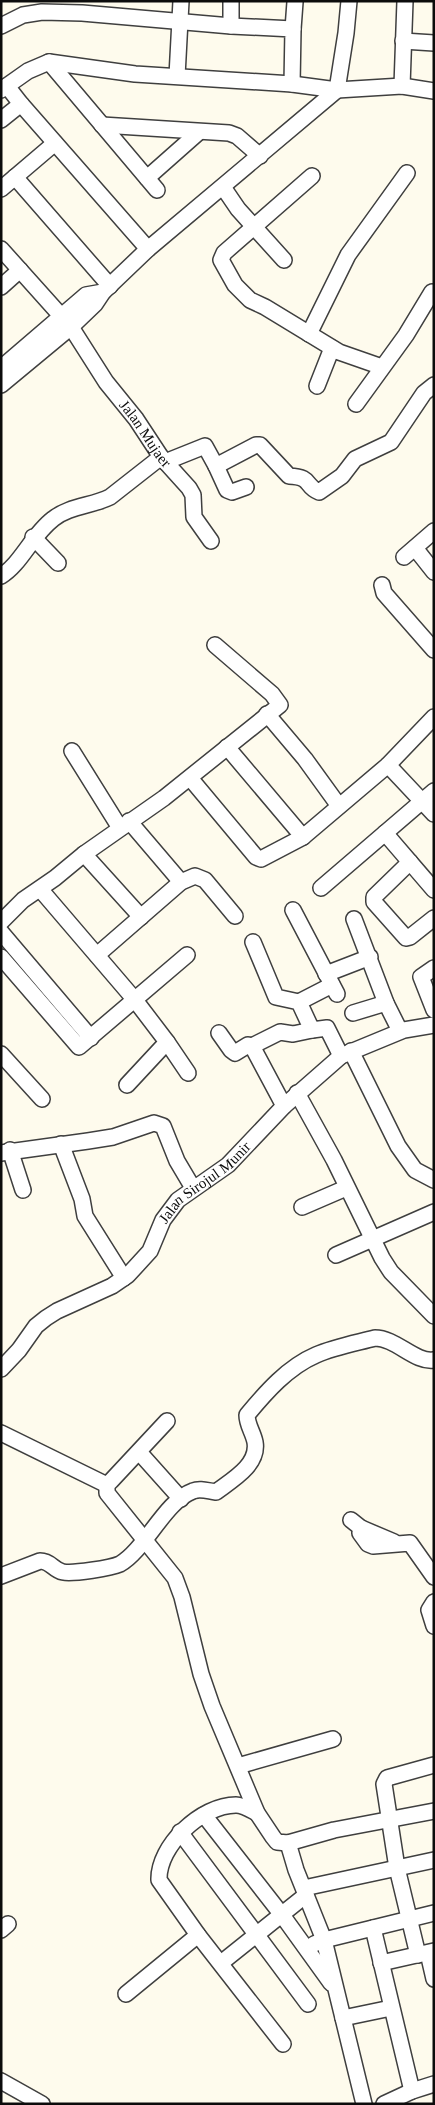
<svg xmlns="http://www.w3.org/2000/svg" width="435" height="2105" viewBox="0 0 435 2105" font-family="Georgia,serif">
  <style>
    .lines { fill: none; stroke-linecap: round; stroke-linejoin: round }
    .minor-casing { stroke: #3f3f3f; stroke-width: 18 }
    .minor { stroke: #fff; stroke-width: 15 }
    .labels { text-anchor: middle; dominant-baseline: central; stroke-width: 5; stroke-linejoin: round; paint-order: stroke }
    .street-label { font-size: 15px; fill: #0c0c0c; stroke: #fff }
  </style>
  <rect width="100%" height="100%" fill="#fefbed"/>
  <g class="lines">
    <g class="minor-casing">
      <g id="minor">
        <path d="M1,26L23,15L42,12L82,13L231,26L293,29L292,84"/>
        <path d="M231,26V1"/>
        <path d="M293,29L295,2"/>
        <path d="M403,41L434,43"/>
        <path d="M49,62L157,190"/>
        <path d="M177,76L181,1"/>
        <path d="M7,86L21,104L148,249"/>
        <path d="M402,86L405,1"/>
        <path d="M1,90L28,71L49,62L135,74L292,84L337,90L402,86L434,91"/>
        <path d="M1,120L21,104"/>
        <path d="M102,125L229,133L237,136L260,156"/>
        <path d="M312,176L224,253L221,260L235,285L250,300L265,307L339,352L382,367"/>
        <path d="M15,177L110,286"/>
        <path d="M147,178L199,132"/>
        <path d="M223,187L238,209L284,260"/>
        <path d="M1,189L55,143"/>
        <path id="s1" d="M1,249L71,327L106,382L136,419L161,457L189,488L193,495L194,517L211,541"/>
        <path d="M1,287L20,270"/>
        <path d="M309,334L348,255L407,173"/>
        <path d="M1,368L86,295L103,292"/>
        <path d="M1,385L71,327L95,304L103,292L148,249L337,90L346,33L349,1"/>
        <path d="M317,386L332,348"/>
        <path d="M356,404L406,335L432,292"/>
        <path d="M165,462L205,446L216,466L256,445H260L289,476C313,477 304,486 319,492L342,476L355,459L391,442L424,393L434,385"/>
        <path d="M216,466L227,490L232,492L246,487"/>
        <path d="M33,537L58,563"/>
        <path d="M415,548L434,572"/>
        <path d="M404,557L434,531"/>
        <path d="M1,576C21,564 32,535 53,519C69,506 92,506 110,497L161,457"/>
        <path d="M382,585L384,593L434,650"/>
        <path d="M267,714L305,759L339,806"/>
        <path d="M227,747L303,837"/>
        <path d="M72,751L120,828"/>
        <path d="M388,765L434,814"/>
        <path d="M190,778L256,857L261,859L303,837L388,765L434,717"/>
        <path d="M129,821L181,882"/>
        <path d="M385,833L434,890"/>
        <path d="M84,854L141,917"/>
        <path d="M410,862L374,897V902L406,938L410,937L434,918"/>
        <path d="M321,888L434,791"/>
        <path d="M40,889L135,1000L167,1042L127,1085"/>
        <path d="M293,910L337,994"/>
        <path d="M354,919L386,1003L400,1031"/>
        <path d="M1,922L23,900L55,878L84,854L164,798L280,705L272,694L215,645"/>
        <path d="M1,932L91,1038"/>
        <path d="M253,942L276,997L299,1002L312,1030L327,1028L341,1056"/>
        <path d="M97,955L181,882L195,876L205,880L235,916"/>
        <path d="M1,957L79,1047L187,955"/>
        <path d="M434,968L421,977L434,1010"/>
        <path d="M326,974L370,957"/>
        <path d="M299,1002L332,985"/>
        <path d="M353,1013L386,1003"/>
        <path d="M219,1033L231,1050L235,1053L248,1045L252,1046L284,1106"/>
        <path d="M167,1042L188,1073"/>
        <path d="M252,1046L280,1032L293,1034L312,1030"/>
        <path d="M351,1051L398,1146L415,1170L434,1180"/>
        <path d="M1,1054L42,1099"/>
        <path d="M297,1093L334,1160L382,1258L391,1272L434,1316"/>
        <path d="M61,1144L82,1199L85,1216L124,1278"/>
        <path d="M10,1150L23,1190"/>
        <path d="M1,1153L88,1141L113,1137L154,1123L163,1126L177,1161L193,1188"/>
        <path d="M302,1207L346,1188"/>
        <path d="M336,1255L434,1212"/>
        <path id="s2" d="M1,1369L19,1350L36,1326L46,1318L57,1311L112,1286L128,1275L150,1251L163,1220L178,1200L228,1165L284,1106L341,1056L404,1030L434,1025"/>
        <path d="M167,1421L111,1481L107,1485V1493L175,1578L182,1597L201,1674L212,1706L257,1813L273,1837L277,1842L288,1843L334,1830L434,1811"/>
        <path d="M1,1433L107,1485"/>
        <path d="M139,1452L181,1499"/>
        <path d="M351,1520L361,1528L394,1542"/>
        <path d="M361,1528L360,1533L368,1544L373,1546L410,1543L434,1577"/>
        <path d="M1,1576L40,1561C51,1561 53,1570 63,1572C73,1574 111,1568 120,1564C145,1550 165,1501 193,1491C200,1488 208,1491 216,1492C232,1480 259,1465 255,1442C253,1432 247,1425 247,1415C266,1392 288,1367 316,1355C334,1347 356,1343 375,1338C396,1338 415,1363 434,1360"/>
        <path d="M434,1602L429,1610L434,1626"/>
        <path d="M238,1766L333,1739"/>
        <path d="M257,1813C251,1810 243,1805 236,1805C201,1805 158,1846 159,1880L198,1935L283,2044"/>
        <path d="M204,1815L282,1915L331,1983"/>
        <path d="M180,1832L308,2004"/>
        <path d="M288,1843L296,1870L324,1940L364,2104"/>
        <path d="M304,1888L434,1860"/>
        <path d="M373,1928L412,2091"/>
        <path d="M1,1930L8,1924"/>
        <path d="M314,1944L324,1940L434,1913"/>
        <path d="M428,1953L434,1979"/>
        <path d="M418,1955L397,1868L384,1784L387,1778L434,1765"/>
        <path d="M221,1963L306,1895"/>
        <path d="M381,1963L434,1951"/>
        <path d="M126,1994L198,1935"/>
        <path d="M343,2018L391,2008"/>
        <path d="M1,2081L42,2104"/>
        <path d="M384,2104L412,2091L434,2084"/>
      </g>
    </g>
    <use href="#minor" class="minor"/>
  </g>
  <g class="labels">
    <g class="street-label">
      <text stroke="none"><textPath href="#s1" startOffset="235">Jalan Mujaer</textPath></text>
      <text stroke="none"><textPath href="#s2" startOffset="284">Jalan Sirojul Munir</textPath></text>
    </g>
  </g>
  <rect width="435" height="2105" fill="none" stroke="#0c0c0c" stroke-width="5"/>
</svg>
